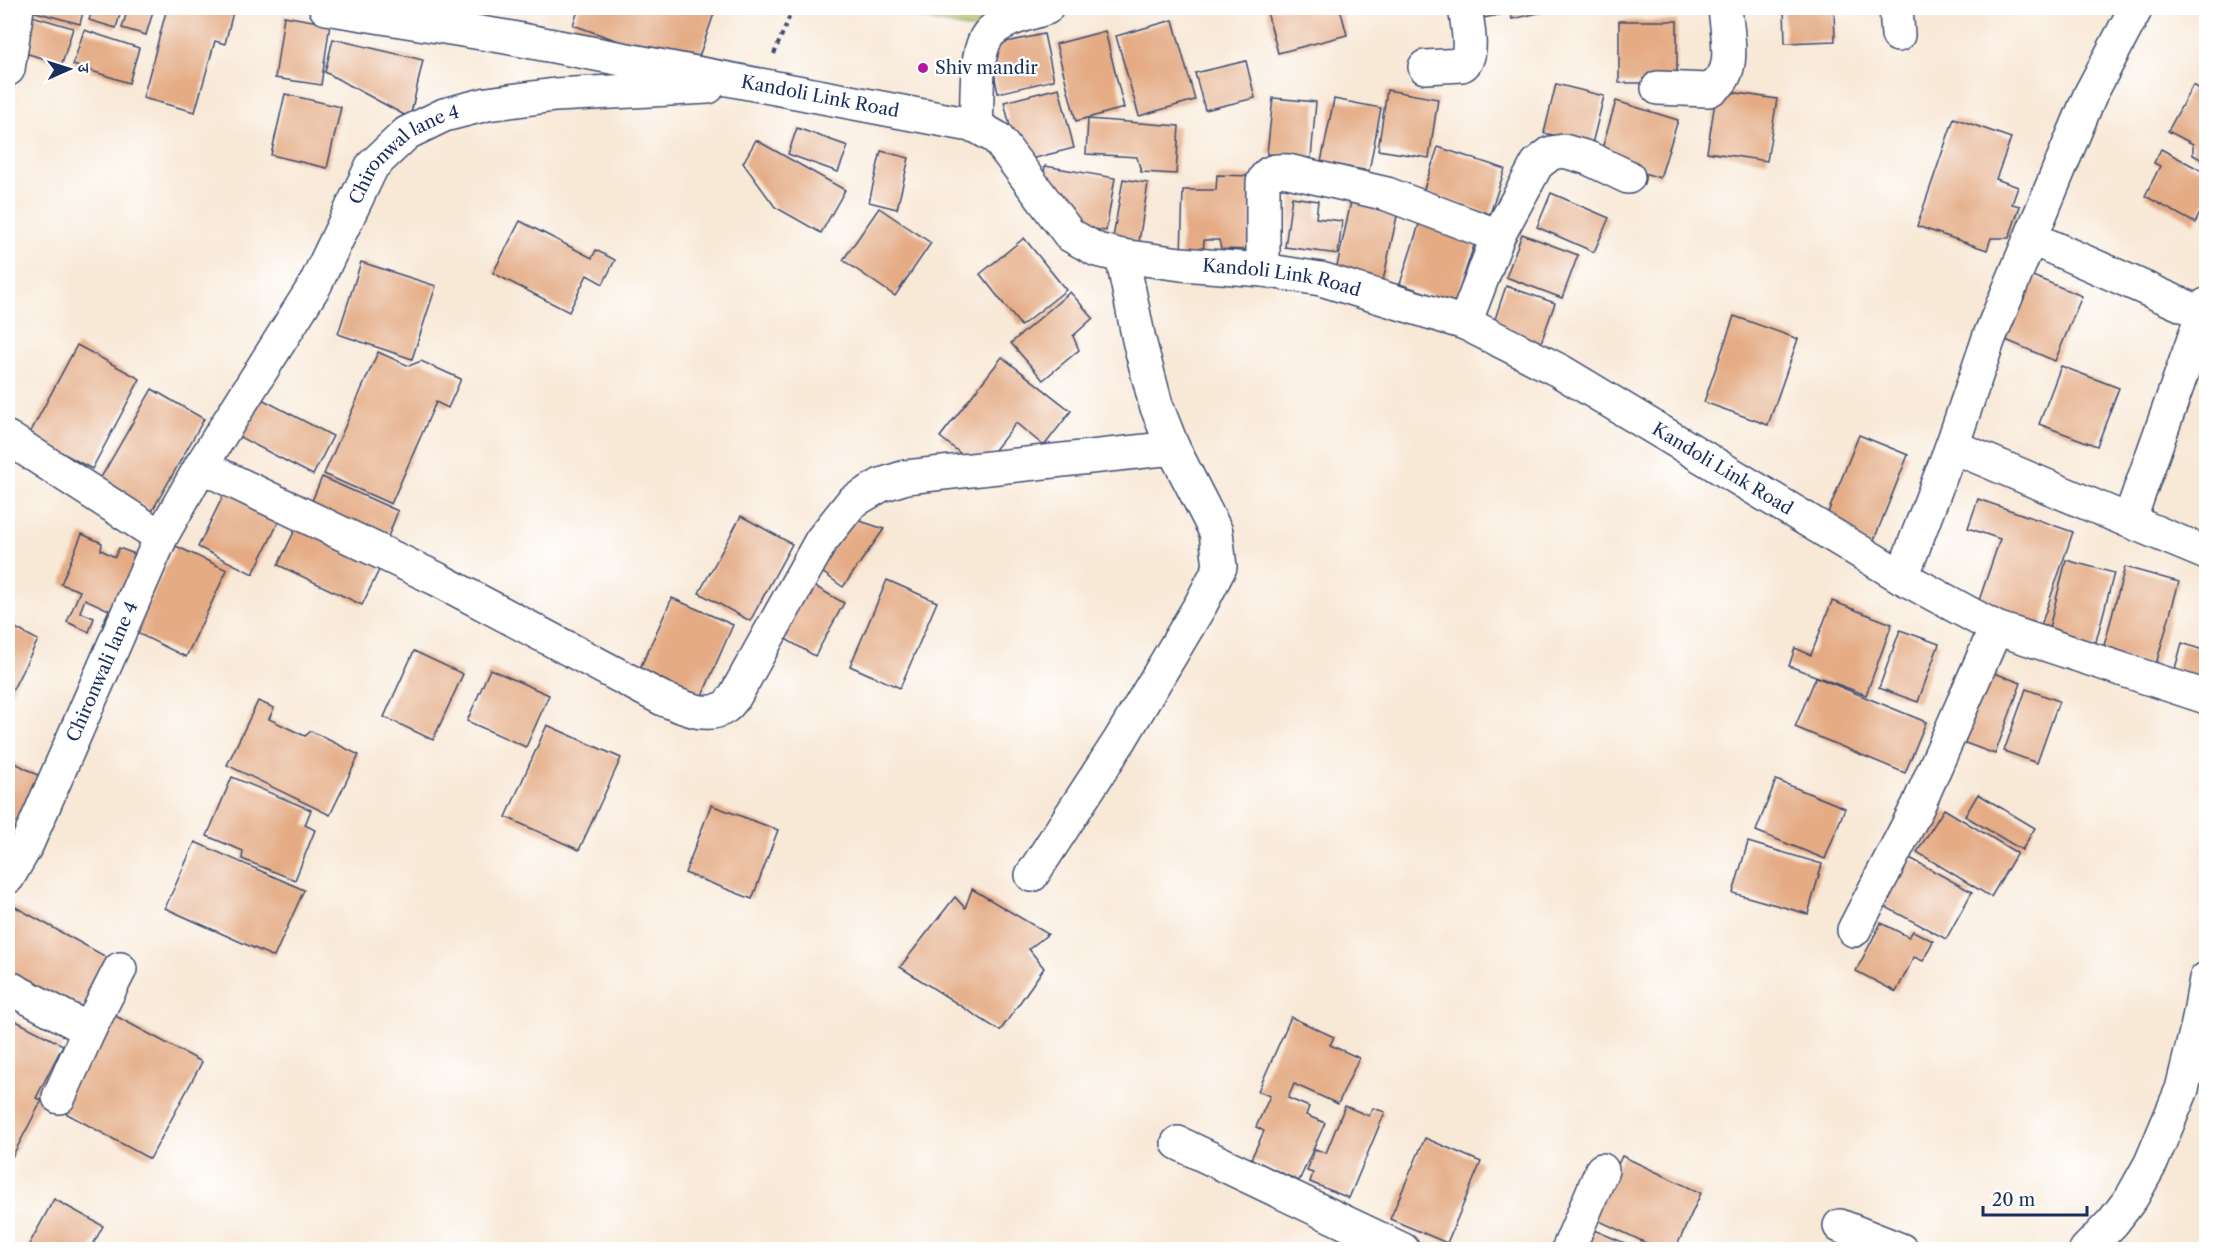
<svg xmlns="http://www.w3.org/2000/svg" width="2214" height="1257" viewBox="0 0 2214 1257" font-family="'Libre Caslon Text','Noto Serif Devanagari',serif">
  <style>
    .green { fill: #b4c062; stroke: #687860; stroke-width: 1.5 }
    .building { fill: #e4ab84 }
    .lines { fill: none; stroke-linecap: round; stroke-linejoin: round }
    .street-casing { stroke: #3c4b70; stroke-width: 36 }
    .path { stroke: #3c4b70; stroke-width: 4; stroke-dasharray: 4.5 4.5; stroke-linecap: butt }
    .street { stroke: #fff; stroke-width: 33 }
    .poi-dot { fill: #b5179e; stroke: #fff; stroke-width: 2 }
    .labels { text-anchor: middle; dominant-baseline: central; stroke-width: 4.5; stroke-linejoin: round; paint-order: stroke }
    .poi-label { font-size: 18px; fill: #1b2f5e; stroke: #fff; text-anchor: start }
    .street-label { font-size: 18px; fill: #1b2f5e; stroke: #fff }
  </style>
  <rect width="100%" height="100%" fill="#fff"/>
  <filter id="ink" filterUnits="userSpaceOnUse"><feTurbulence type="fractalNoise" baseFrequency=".0167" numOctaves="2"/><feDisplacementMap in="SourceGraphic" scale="12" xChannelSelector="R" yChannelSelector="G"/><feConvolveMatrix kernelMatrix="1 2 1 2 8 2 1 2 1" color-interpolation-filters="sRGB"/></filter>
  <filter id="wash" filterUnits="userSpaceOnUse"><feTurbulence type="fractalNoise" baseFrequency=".008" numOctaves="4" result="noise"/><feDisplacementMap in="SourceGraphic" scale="24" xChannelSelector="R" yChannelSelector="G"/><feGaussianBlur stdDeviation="1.35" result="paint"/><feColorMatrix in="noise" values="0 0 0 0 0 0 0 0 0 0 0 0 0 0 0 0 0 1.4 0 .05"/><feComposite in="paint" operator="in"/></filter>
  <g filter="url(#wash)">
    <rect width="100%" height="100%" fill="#f8e8d6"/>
    <path class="green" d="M871,8H1018L985,32Z"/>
    <g id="blocks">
      <g class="building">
        <path d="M21,8H84L80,24Z"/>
        <path d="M93,8H122L116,28L89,20Z"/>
        <path d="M128,8H154L146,35L122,28Z"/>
        <path d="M167,8H234L225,44L215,41L195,112L143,98Z"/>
        <path d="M579,8H716L695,68L573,25Z"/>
        <path d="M1266,8H1340L1347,35L1278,53Z"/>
        <path d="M1476,8H1508L1509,13L1478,19Z"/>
        <path d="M1510,8H1546L1547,11L1512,19Z"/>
        <path d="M1784,8H1834L1835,41L1785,43Z"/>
        <path d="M8,9L73,28L62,64L8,48Z"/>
        <path d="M284,16L330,24L321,85L275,78Z"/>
        <path d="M1173,20L1195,100L1139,116L1116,36Z"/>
        <rect x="1619" y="21" width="58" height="62"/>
        <path d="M84,30L139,48L129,83L73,65Z"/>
        <path d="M1105,31L1124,108L1076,121L1056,44Z"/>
        <path d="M1044,34L1054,80L998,93L988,46Z"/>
        <path d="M333,39L423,60L410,118L325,72Z"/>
        <path d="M1246,61L1255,98L1205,110L1195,73Z"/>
        <path d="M1556,84L1604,96L1592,144L1544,133Z"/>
        <path d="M2193,85L2206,92V162L2193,155V144L2168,131Z"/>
        <path d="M1059,88L1074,148L1019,162L1004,102Z"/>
        <path d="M1387,90L1438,99L1429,158L1378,150Z"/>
        <path d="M1717,90L1777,99L1767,161L1707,152Z"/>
        <path d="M285,94L341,107L327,168L271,155Z"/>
        <path d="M1273,98L1316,102L1311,158L1267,154Z"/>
        <path d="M1334,99L1381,108L1369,171L1321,162Z"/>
        <path d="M1616,101L1678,120L1660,178L1599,159Z"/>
        <path d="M1954,118L2011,138L1996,179L2018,187L2012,204L2020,206L2009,238H1991L1987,250L1917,226Z"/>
        <path d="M1088,119L1179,126L1176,174L1141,172L1137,157L1086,154Z"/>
        <path d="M797,128L848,146L838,172L788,154Z"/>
        <path d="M756,140L845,190L821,233L775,207L743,163Z"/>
        <path d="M1438,147L1505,169L1490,214L1423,192Z"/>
        <path d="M2161,149L2206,173V201L2195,223L2145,196L2160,166L2154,163Z"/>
        <path d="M881,151L909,158L897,209L869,202Z"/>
        <path d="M1045,166L1115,178L1106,231L1075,226L1041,189Z"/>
        <path d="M1217,175L1253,176L1251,250L1221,249L1219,240H1204L1203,256L1181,255L1183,190H1216Z"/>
        <path d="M1123,179L1148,183L1139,242L1113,238Z"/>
        <path d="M1551,193L1609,218L1594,252L1537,227Z"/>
        <path d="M1292,197L1318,201L1316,218L1342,221L1338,254L1285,247Z"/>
        <path d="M1352,197L1399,207L1382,285L1335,275Z"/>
        <path d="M879,208L931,243L895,296L843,260Z"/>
        <path d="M1421,218L1477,236L1455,303L1400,284Z"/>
        <path d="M520,221L592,258L596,250L615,260L603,284L587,275L569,312L493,273Z"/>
        <path d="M1522,234L1578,255L1562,298L1506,277Z"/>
        <path d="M1024,238L1066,290L1021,326L980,274Z"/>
        <path d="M361,262L436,286L412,359L338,334Z"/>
        <path d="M2025,273L2082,296L2055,361L1999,337Z"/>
        <path d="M1506,286L1555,303L1538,351L1490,334Z"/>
        <path d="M1070,292L1093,318L1073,336L1079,350L1043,380L1011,343Z"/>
        <path d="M1734,316L1798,339L1768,425L1704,402Z"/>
        <path d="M77,345L140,379L92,469L29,435Z"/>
        <path d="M378,352L409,366L421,361L461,379L448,408L436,402L391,504L324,474Z"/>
        <path d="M1002,357L1071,411L1044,446L1016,423L980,469L940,437Z"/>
        <path d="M2061,366L2119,388L2097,446L2039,424Z"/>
        <path d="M152,389L204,419L152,511L99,481Z"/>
        <path d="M250,393L333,436L313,475L230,432Z"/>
        <path d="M1859,435L1908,455L1872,545L1823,525Z"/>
        <path d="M322,477L398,511L386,542L309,508Z"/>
        <path d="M226,490L281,517L253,574L198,547Z"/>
        <path d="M1978,499L2073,532L2038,634L1975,612L2000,539L1968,528Z"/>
        <path d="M741,516L792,544L750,621L699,593Z"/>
        <path d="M854,519L884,529L843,587L818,569Z"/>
        <path d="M297,526L381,566L362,605L278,565Z"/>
        <path d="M82,534L102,543L101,550L115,557L119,548L140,556L110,629L102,625L109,610L85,599L80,612L94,618L89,632L67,622L80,591L61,584Z"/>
        <path d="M176,546L227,570L186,657L135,632Z"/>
        <path d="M2066,560L2114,573L2094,649L2047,636Z"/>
        <path d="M2125,567L2179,582L2155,668L2102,653Z"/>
        <path d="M804,580L844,603L815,656L775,633Z"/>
        <path d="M887,580L937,602L900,688L850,666Z"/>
        <path d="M672,598L733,625L699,703L637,675Z"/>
        <path d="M1832,601L1892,624L1866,695L1789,666L1795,648L1811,655Z"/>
        <path d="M8,624L38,640L8,699Z"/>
        <path d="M1900,630L1939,644L1918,702L1879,688Z"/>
        <path d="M2182,643L2206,651V686L2173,676Z"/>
        <path d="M414,651L463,674L433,740L384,717Z"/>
        <path d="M490,669L549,695L526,747L467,721Z"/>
        <path d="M1986,670L2021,683L1995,754L1960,741Z"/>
        <path d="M1816,677L1926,722L1905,773L1795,727Z"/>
        <path d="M2026,689L2059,701L2037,763L2004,751Z"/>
        <path d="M258,701L274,708L269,719L305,736L311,731L359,755L330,815L227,765Z"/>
        <path d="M547,725L621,758L579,850L506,817Z"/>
        <path d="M8,759L47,780L14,841L8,837Z"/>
        <path d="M232,777L311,810L305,825L315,830L295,880L242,859L243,851L207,836Z"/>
        <path d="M1776,780L1845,808L1825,859L1756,831Z"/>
        <path d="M1978,794L2035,828L2022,850L1965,816Z"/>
        <path d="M711,805L778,830L752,899L685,873Z"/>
        <path d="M1944,809L2017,853L1991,897L1917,852Z"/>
        <path d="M195,842L304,890L274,957L165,908Z"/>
        <path d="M1748,842L1822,864L1808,914L1733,893Z"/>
        <path d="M1908,857L1972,892L1946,939L1882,905Z"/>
        <path d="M972,889L1048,934L1029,949L1044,968L1000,1031L900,967L955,897L965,908Z"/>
        <path d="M8,903L110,959L80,1014L8,974Z"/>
        <path d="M1881,923L1909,937L1913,931L1933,941L1923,961L1914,957L1896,992L1856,971Z"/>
        <path d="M110,1013L202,1062L150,1159L58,1109Z"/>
        <path d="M8,1017L63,1045L36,1098L42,1100L12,1157L8,1155Z"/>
        <path d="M1291,1017L1334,1037L1330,1045L1359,1058L1338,1104L1294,1084L1288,1098L1309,1107L1306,1115L1325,1123L1299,1181L1251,1159L1264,1131L1256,1127L1270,1096L1258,1091Z"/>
        <path d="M1345,1106L1369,1116L1373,1108L1385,1112L1349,1198L1310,1182L1313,1173L1307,1171L1315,1149L1326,1153Z"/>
        <path d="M1425,1138L1481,1162L1447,1243L1390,1219Z"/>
        <path d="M1622,1156L1701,1193L1675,1250H1661L1593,1218Z"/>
        <path d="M54,1199L103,1226L90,1250H26Z"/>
        <path d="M1594,1230L1641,1250H1586Z"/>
      </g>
    </g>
  </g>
  <g filter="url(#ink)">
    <use href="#blocks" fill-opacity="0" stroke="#3c4b70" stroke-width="1.5"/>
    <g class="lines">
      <g class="street-casing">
        <g id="street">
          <path id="s1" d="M326,8L506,37L976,126L997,138L1070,235L1097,250L1122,256L1181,264L1263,270L1321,279L1465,323L1560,371L1902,577L1996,628L2206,697"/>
          <path d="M1896,8L1898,35"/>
          <path d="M1425,67L1462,65C1475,57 1467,22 1465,8"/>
          <path d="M8,69L17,8"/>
          <path d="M1658,88L1708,90C1739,78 1727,34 1725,8"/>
          <path d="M976,126C978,102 974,54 988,35C1000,19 1029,14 1046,8"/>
          <path d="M2031,238L2203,314"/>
          <path d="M1263,270V182C1268,170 1276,170 1288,171L1387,194L1498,236"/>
          <path d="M1465,323L1498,236L1537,164L1551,153L1564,151L1588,158L1628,177"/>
          <path d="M8,438L161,537"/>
          <path d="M1952,446L2129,521L2206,305"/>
          <path d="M201,466L437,579L663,699C681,706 707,720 725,707C729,705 732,699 735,696L821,541L852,502L881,485L906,477L1173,448"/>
          <path d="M2129,521L2206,553"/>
          <path d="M1902,577L1952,446L1989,338L2090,95L2136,8"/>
          <path d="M1032,875L1120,740L1201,604L1220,567L1216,532L1173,448L1156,405L1139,340L1122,256"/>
          <path id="s2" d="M8,877L27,844L161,537L201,466L315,285L372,166L407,133L444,115L487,104L555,95L708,87"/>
          <path d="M1854,930L1918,806L1996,628"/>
          <path d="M8,987L89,1030"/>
          <path d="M59,1097L89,1030L120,969"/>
          <path d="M1178,1143L1403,1250"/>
          <path d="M1840,1226L1901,1250"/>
          <path d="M1568,1250L1602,1170"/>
          <path d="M2086,1250L2113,1222L2132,1197L2151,1163L2182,1089L2198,1024L2206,979"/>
        </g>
      </g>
      <path class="path" d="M774,54L793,8"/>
      <use href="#street" class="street"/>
    </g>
  </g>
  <circle class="poi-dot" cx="923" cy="68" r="6"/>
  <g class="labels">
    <g class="poi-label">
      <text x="935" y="68">Shiv mandir</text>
    </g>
    <g class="street-label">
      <text stroke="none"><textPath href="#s1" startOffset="502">Kandoli Link Road</textPath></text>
      <text stroke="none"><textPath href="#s2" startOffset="832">Chironwal lane 4</textPath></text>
      <text stroke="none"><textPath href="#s1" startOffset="1024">Kandoli Link Road</textPath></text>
      <text stroke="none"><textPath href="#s1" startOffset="1510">Kandoli Link Road</textPath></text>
      <text stroke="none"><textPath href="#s2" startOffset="226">Chironwali lane 4</textPath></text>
    </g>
  </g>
  <rect width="2214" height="1257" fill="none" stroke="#fff" stroke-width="30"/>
  <g transform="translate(69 69) rotate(87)" stroke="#ffffff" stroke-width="4.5" paint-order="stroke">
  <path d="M0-4.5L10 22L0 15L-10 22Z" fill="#1b2f5e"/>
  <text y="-9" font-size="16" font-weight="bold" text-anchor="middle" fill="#1b2f5e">उ</text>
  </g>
  <path d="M1983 1206v9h104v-9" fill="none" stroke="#1b2f5e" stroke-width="3"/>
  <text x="1992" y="1206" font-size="18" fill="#1b2f5e" stroke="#ffffff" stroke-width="4.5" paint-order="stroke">20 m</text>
</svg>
